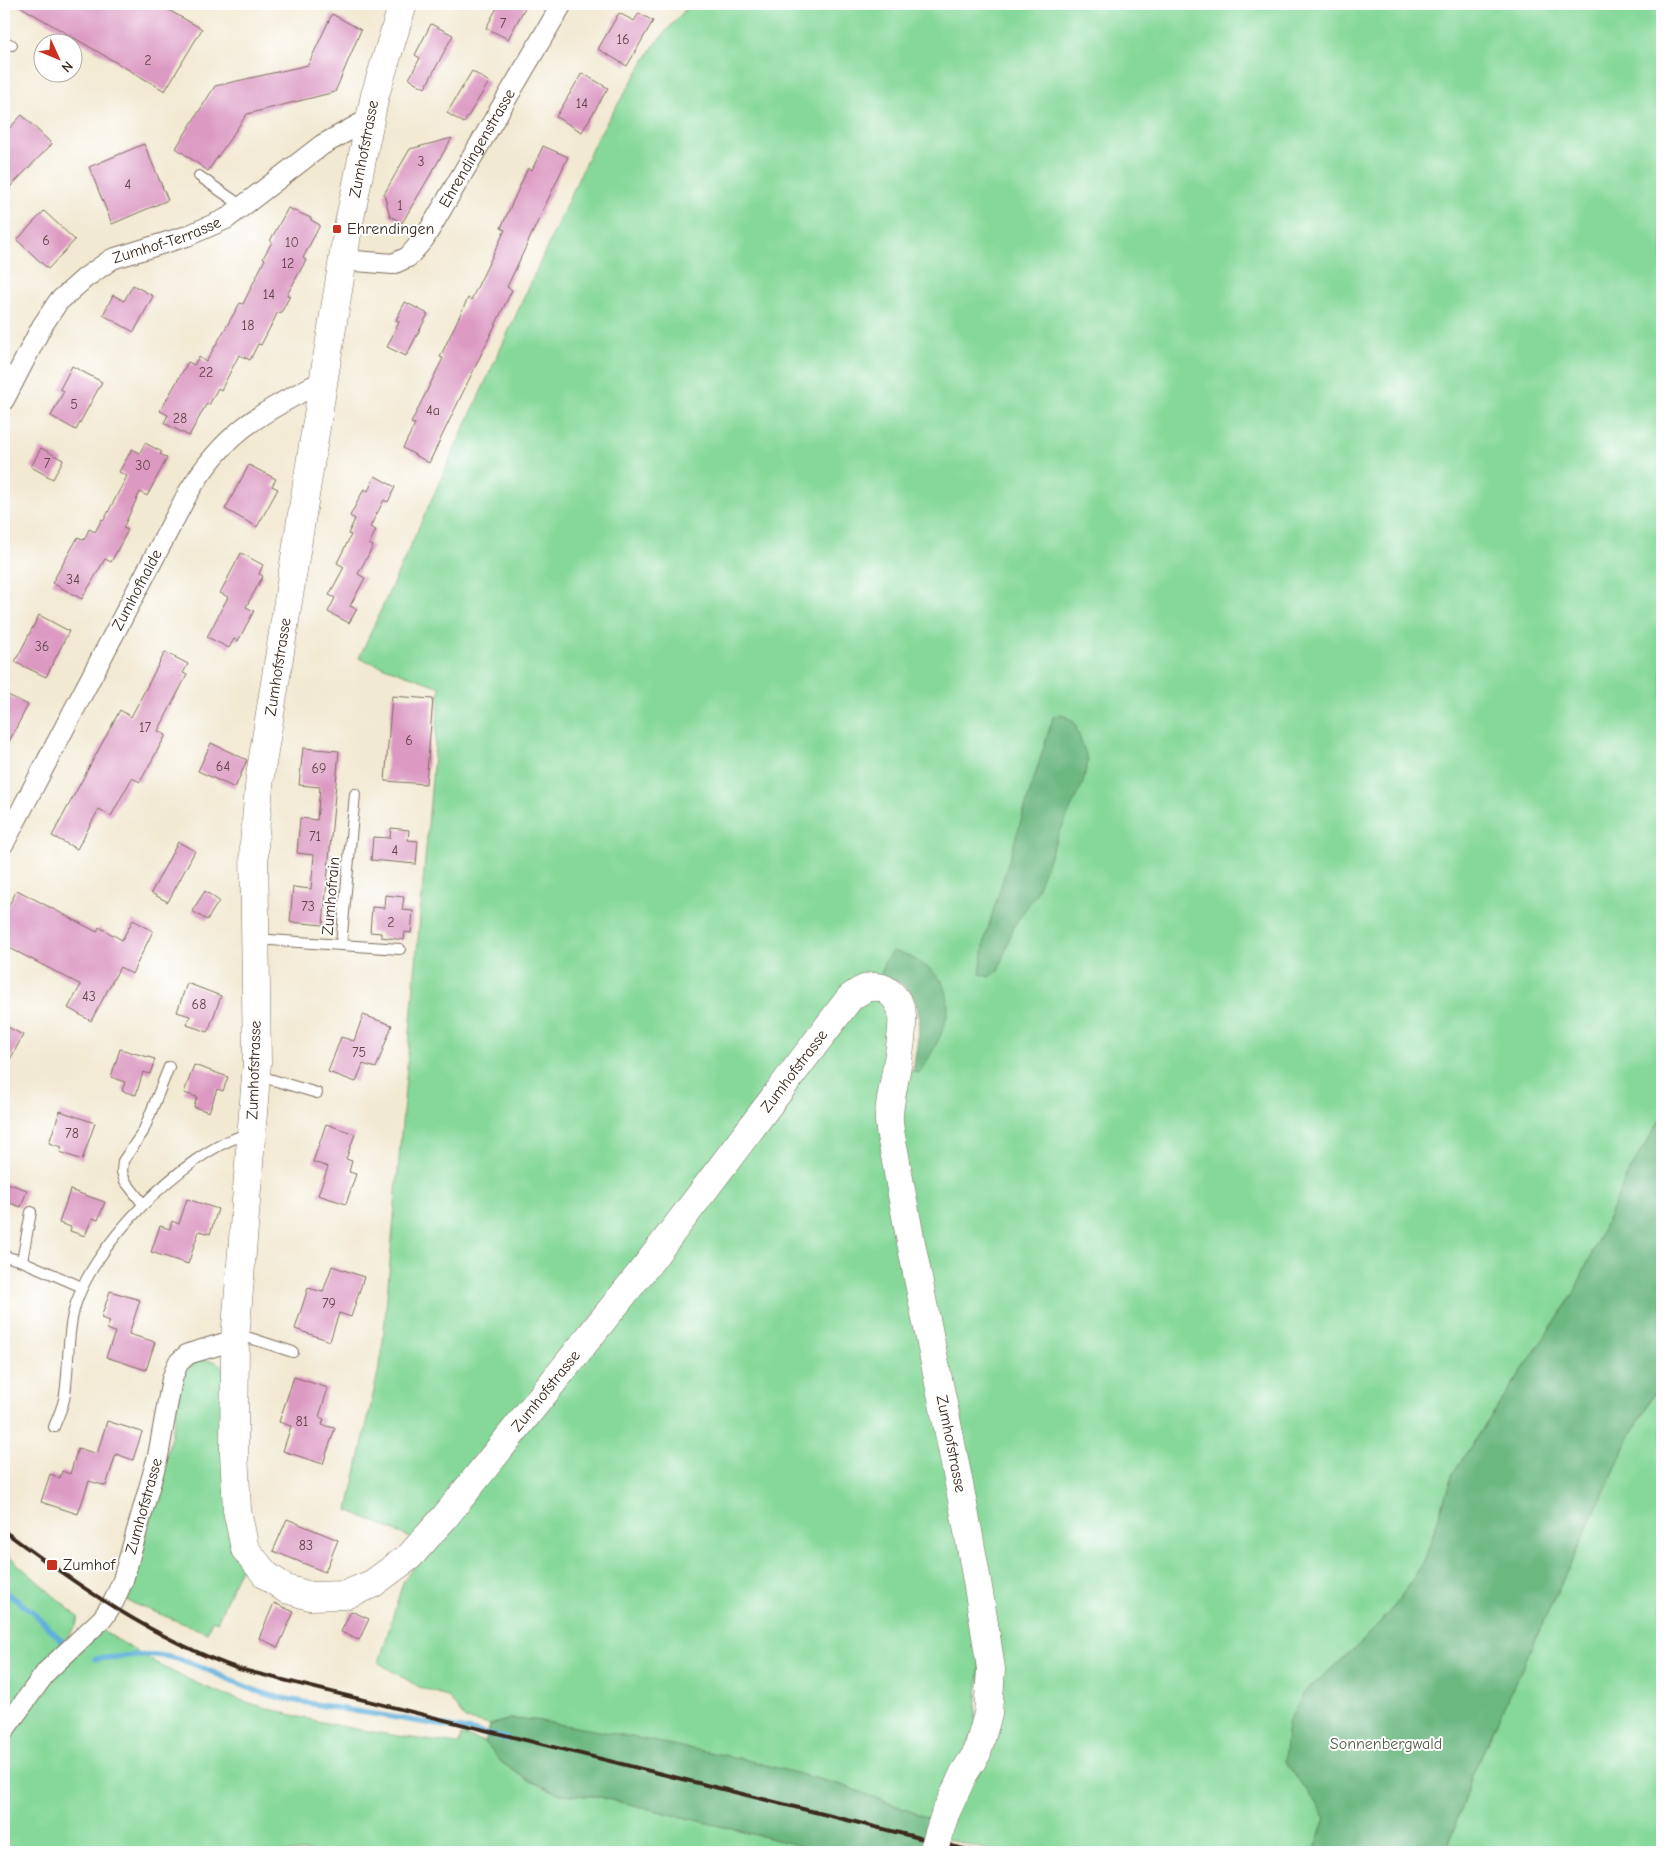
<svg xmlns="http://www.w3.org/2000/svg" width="1666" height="1856" viewBox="0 0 1666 1856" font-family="'Comic Neue',sans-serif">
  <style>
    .green { fill: #85d899; stroke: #60815c }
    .forest { fill: #6cb881; stroke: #547150 }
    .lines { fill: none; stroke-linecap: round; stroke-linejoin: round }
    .stream { stroke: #5fb0da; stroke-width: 5.5 }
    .building { fill: #dc99c2 }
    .lane-casing { stroke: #7b6d5d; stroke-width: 12 }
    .street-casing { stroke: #7b6d5d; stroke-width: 22 }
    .secondary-casing { stroke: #7b6d5d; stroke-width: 29 }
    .lane { stroke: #fff; stroke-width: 10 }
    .street { stroke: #fff; stroke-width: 20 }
    .secondary { stroke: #fff; stroke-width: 28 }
    .rail { stroke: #3b2a1e; stroke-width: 4 }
    .secondary-bridge-casing { stroke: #7b6d5d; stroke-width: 29; stroke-linecap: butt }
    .secondary-bridge { stroke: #fff; stroke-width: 28 }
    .poi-dot { fill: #c8321e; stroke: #fff; stroke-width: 2 }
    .labels { text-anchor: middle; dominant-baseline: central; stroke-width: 4; stroke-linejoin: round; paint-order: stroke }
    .number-label { font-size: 14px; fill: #634647 }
    .street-label { font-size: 16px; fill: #3b2a1e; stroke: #fff }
    .poi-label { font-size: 16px; fill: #3b2a1e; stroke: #fff; text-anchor: start }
    .park-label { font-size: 16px; fill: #515e43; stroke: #fff }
  </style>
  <rect width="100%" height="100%" fill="#fff"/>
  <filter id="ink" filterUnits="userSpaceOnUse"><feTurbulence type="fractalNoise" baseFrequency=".02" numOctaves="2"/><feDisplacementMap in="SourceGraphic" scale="10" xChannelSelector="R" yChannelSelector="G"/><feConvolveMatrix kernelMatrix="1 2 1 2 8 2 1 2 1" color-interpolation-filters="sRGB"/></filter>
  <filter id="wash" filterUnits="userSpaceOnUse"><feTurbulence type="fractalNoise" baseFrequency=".0096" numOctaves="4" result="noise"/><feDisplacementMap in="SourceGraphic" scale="20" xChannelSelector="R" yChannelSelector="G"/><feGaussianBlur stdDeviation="1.12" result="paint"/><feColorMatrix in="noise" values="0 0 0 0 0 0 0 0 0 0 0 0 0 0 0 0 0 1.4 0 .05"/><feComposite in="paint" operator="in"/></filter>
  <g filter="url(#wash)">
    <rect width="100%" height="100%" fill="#f2e9d2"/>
    <g class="green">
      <path d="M690,4H1662V1117L1630,1169L1574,1293L1453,1473L1424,1562L1396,1604L1365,1639L1304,1693L1284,1760L1326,1818L1314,1852H994L944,1838L987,1724L900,1146V1069L919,1072L943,981L881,976L864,971L858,977L791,1066L415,1540L348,1510L382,1354L440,687L359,658L597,138L655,44Z"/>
      <path d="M867,992L891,1007L882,1113L981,1641L975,1728L933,1820L845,1786L743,1759L534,1720L511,1719L490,1725L465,1719L447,1696L419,1687L379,1663L403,1582L428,1545Z"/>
      <path d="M201,1359L217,1362L222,1366L251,1574L240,1569L217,1622L212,1620L207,1633L125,1600L131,1594L172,1433L183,1376L190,1366Z"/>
      <path d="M1662,1378V1852H1490L1449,1844L1473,1773L1628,1441Z"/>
      <path d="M4,1552L78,1617L76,1626L4,1719Z"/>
      <path d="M101,1630C128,1645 155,1664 183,1677C269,1717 366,1733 459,1744L461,1735L485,1742L501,1762L527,1780L561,1794L600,1797L827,1852H4V1735L18,1714Z"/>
    </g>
    <g class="forest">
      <path d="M1062,714L1074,722L1088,760L1083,783L1056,840L1035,895L1014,926L998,971L990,977L980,974L985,938L1053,717Z"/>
      <path d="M892,951C905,953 913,958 924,965C969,993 941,1039 919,1073L913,1072C918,1034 933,987 881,976L884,963Z"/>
      <path d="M1662,1117V1378L1628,1441L1473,1773L1446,1852H1314L1326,1818L1284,1760L1288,1722L1304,1693L1365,1639L1396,1604L1424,1562L1453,1473L1574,1293L1630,1169Z"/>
      <path d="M511,1719L534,1720L617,1734L743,1759L845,1786L933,1820L925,1852H827L600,1797L561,1794L528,1780L501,1762L485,1742L490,1725Z"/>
    </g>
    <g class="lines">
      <g class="stream">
        <path d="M4,1591L34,1613L62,1641"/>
        <path d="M95,1659C114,1658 136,1653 155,1655C198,1658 235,1688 277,1697C354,1713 432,1721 508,1739"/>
      </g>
    </g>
    <g id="blocks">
      <g class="building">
        <path d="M16,4H158L202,29L165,91Z"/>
        <path d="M499,4H527L508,39L486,28Z"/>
        <path d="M619,13L634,21L639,13L653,21L627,66L598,49Z"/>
        <path d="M332,14L361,30L335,92L247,114L208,171L176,148L215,86L308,65Z"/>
        <path d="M431,24L453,35L425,88L409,79L420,58L415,55Z"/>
        <path d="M472,71L489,82L464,123L447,113Z"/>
        <path d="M582,73L608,88L582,132L556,117Z"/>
        <path d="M22,115L52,144L4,193V134Z"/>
        <path d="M452,138L402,223L390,216L384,194L410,149Z"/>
        <path d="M144,144L168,200L112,224L89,167Z"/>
        <path d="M543,146L568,157L507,287L512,290L429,463L403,448L415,424L411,423L443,358L440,357L468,298L471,300L505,230L501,228L528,168L532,170Z"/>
        <path d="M288,208L311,218V220L320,225L303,258L306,260L287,295L290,296L281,313L278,312L261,345L258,344L250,360L239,355L221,390L218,388L209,405L207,403L189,436L164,423L168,415L160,411L188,362L194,365L199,357L206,362L240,303L243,304L265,259L263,258L272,242L270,241Z"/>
        <path d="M44,211L75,240L48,269L17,240Z"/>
        <path d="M133,285L153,296L134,332L103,315L113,295L124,301Z"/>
        <path d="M405,302L428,314L406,356L387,347L399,322L396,320Z"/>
        <path d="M72,366L102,382L76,430L51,416L64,391L60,389Z"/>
        <path d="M145,443L162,452L160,454L167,458L147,496L140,492L123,528L128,530L111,562L105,559L82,599L52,583L78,537L84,540L89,529L95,532L102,519L104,520L127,476L119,472L132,449L140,453Z"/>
        <path d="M41,448L63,460L53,479L31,467Z"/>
        <path d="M249,465L276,479L272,486L278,489L257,527L225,509Z"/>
        <path d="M375,476L395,487L388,502L384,500L370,527L376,530L369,544L373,546L358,574L365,578L350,606L357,609L349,623L328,612L335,598L329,595L344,567L337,563L351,535L348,534L355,519L350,516L364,489L368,491Z"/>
        <path d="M241,553L263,565L259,574L263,576L246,607L254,611L238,641L234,639L229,648L207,637L228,597L220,593Z"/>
        <path d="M39,615L69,631L46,677L15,662Z"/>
        <path d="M165,652L188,664L183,673L187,675L158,731L166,735L140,782L132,778L111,816L99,809L77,849L52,836L120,710L131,717Z"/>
        <path d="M4,693L28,705L4,751Z"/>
        <path d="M392,696L433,699L426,784L385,781Z"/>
        <path d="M211,743L247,760L235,788L198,771Z"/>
        <path d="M303,748L339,751L323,925L290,922L293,887L311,889L314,855L297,853L300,818L317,820L320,787L299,785Z"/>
        <path d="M391,828L409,830L408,840L418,841L416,864L371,860L373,837L390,838Z"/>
        <path d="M178,842L195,851L168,902L151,893Z"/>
        <path d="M17,890L97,932L99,927L122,940L133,920L153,931L132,974L120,967L91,1021L68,1008L81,985L4,945V914Z"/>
        <path d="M205,891L219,901L207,920L192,911Z"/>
        <path d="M385,895L404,897L402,910L413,911L411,933L405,932L404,940L381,937V933L370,932L372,907L384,908Z"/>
        <path d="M187,983L221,996L208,1032L187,1025L190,1016L177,1012Z"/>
        <path d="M363,1015L392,1025L376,1068L363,1064L356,1082L328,1072L341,1037L354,1041Z"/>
        <path d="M4,1025L23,1035L4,1071Z"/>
        <path d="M120,1049L155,1059L150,1074L143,1072L136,1095L122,1091L125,1082L111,1077Z"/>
        <path d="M194,1065L228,1077L223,1091L217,1089L209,1112L194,1107L197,1097L184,1093Z"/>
        <path d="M60,1111L95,1123L82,1160L60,1152L62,1147L49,1143Z"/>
        <path d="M326,1124L355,1134L346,1159L352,1161L349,1172L356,1174L346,1204L318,1195L328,1167L313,1162Z"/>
        <path d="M4,1182L27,1190L21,1207L4,1201Z"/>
        <path d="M70,1190L105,1202L98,1220L92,1218L85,1236L70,1231L71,1227L59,1223Z"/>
        <path d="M187,1199L218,1209L210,1234L199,1231L188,1264L151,1252L160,1226L170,1229L172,1221L179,1224Z"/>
        <path d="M332,1266L364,1277L351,1317L339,1313L330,1341L295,1329L308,1288L323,1292Z"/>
        <path d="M110,1291L140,1300L129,1334L155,1342L146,1370L106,1357L115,1332L107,1329L110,1321L101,1318Z"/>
        <path d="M294,1377L328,1388L319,1417L324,1419L322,1425L335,1428L323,1464L283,1451L291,1426L279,1422Z"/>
        <path d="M107,1421L142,1432L133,1460L116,1454L106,1486L89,1481L78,1514L41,1502L50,1474L60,1478L62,1471L70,1474L78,1448L97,1454Z"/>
        <path d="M287,1519L338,1540L325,1572L273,1551Z"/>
        <path d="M274,1603L294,1612L278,1647L259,1638Z"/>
        <path d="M351,1611L369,1619L359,1640L341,1632Z"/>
      </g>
    </g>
  </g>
  <g filter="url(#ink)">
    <use href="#blocks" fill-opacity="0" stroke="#7b6d5d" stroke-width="1"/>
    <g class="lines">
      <g class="lane-casing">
        <g id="lane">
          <path d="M4,42L12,45"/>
          <path d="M199,176L242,206"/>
          <path d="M256,939L341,945L355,794"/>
          <path d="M341,945L400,949"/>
          <path d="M257,1077L266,1078L317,1093"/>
          <path d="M143,1204L125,1181L122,1172L123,1161L143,1132L169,1067"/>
          <path d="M4,1256L22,1261L82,1287"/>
          <path d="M22,1261L31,1212"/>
          <path d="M236,1340L250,1338L293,1352"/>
          <path d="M54,1427C58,1416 64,1405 65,1394C69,1368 67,1340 73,1314C86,1251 185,1150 248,1134"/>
        </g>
      </g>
      <g class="street-casing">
        <g id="street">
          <path id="s1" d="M343,260L393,264L408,257L424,239L562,4"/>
          <path id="s2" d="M4,400L42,326L58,302L85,278L112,259L187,236L226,219L322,145L369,119"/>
          <path id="s3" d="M4,843L188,493C223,435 256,415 315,385L323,384"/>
          <path id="s4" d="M4,1730L47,1671L103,1618L114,1601L123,1580L158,1456L172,1379L178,1363L188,1354L235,1340"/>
        </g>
      </g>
      <g class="secondary-casing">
        <g id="secondary">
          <path id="s5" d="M403,4L375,95L348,228L260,776L254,844L257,1063L235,1340L234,1453L237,1510L245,1549L266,1575L286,1589L310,1596L345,1595L372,1584L410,1556L444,1518L647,1265L849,999C867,984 885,980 899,1004C910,1022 890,1091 889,1115C888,1128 893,1144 895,1156C925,1328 966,1497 991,1669L988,1714L977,1753L964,1773L945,1814"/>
        </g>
      </g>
      <use href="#lane" class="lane"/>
      <use href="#street" class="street"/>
      <use href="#secondary" class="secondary"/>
      <path class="rail" d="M4,1531C77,1585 152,1638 239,1669L976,1852"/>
      <g class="secondary-bridge-casing">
        <path id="secondary-bridge" d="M933,1852L945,1814"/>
      </g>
      <use href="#secondary-bridge" class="secondary-bridge"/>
    </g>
  </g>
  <g class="poi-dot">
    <rect x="332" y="224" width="10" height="10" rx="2.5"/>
    <rect x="46" y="1559" width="12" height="12" rx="2.5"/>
  </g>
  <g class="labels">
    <g class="number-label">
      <text x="503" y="23">7</text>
      <text x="623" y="39">16</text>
      <text x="148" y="60">2</text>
      <text x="582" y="103">14</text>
      <text x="421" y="161">3</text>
      <text x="128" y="184">4</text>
      <text x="400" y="205">1</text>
      <text x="46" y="240">6</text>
      <text x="292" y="242">10</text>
      <text x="288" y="263">12</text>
      <text x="269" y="294">14</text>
      <text x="248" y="325">18</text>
      <text x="206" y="372">22</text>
      <text x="74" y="404">5</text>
      <text x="433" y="410">4a</text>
      <text x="180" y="418">28</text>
      <text x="47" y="463">7</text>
      <text x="143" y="465">30</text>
      <text x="73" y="579">34</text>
      <text x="42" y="646">36</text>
      <text x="145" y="727">17</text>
      <text x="409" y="740">6</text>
      <text x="223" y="766">64</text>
      <text x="319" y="768">69</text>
      <text x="315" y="836">71</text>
      <text x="395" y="850">4</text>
      <text x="308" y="906">73</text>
      <text x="391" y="922">2</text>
      <text x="89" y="996">43</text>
      <text x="199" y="1004">68</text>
      <text x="359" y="1052">75</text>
      <text x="72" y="1133">78</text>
      <text x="329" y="1303">79</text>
      <text x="302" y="1421">81</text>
      <text x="306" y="1545">83</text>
    </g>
    <g class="street-label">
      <text stroke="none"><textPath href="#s1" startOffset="196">Ehrendingenstrasse</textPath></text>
      <text transform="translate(364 149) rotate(-79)">Zumhofstrasse</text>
      <text stroke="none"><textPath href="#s2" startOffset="239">Zumhof-Terrasse</textPath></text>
      <text stroke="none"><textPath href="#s3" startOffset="286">Zumhofhalde</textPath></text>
      <text transform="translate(278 667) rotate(-81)">Zumhofstrasse</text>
      <text transform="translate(331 896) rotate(-85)">Zumhofrain</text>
      <text transform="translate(254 1070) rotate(-88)">Zumhofstrasse</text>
      <text stroke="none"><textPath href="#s5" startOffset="2374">Zumhofstrasse</textPath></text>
      <text stroke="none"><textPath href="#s5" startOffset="1969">Zumhofstrasse</textPath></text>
      <text stroke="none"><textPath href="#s5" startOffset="2972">Zumhofstrasse</textPath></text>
      <text stroke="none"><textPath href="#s4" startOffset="270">Zumhofstrasse</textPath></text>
    </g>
    <g class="poi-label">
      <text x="347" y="229">Ehrendingen</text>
      <text x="63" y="1565">Zumhof</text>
    </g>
    <g class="park-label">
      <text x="1386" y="1744">Sonnenbergwald</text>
    </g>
  </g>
  <rect width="1666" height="1856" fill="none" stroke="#fff" stroke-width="20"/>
  <g transform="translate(58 58) rotate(134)"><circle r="24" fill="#ffffff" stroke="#b1aaa5"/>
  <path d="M0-4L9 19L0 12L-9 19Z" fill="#c8321e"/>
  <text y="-8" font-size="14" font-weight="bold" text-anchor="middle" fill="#3b2a1e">N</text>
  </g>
</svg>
